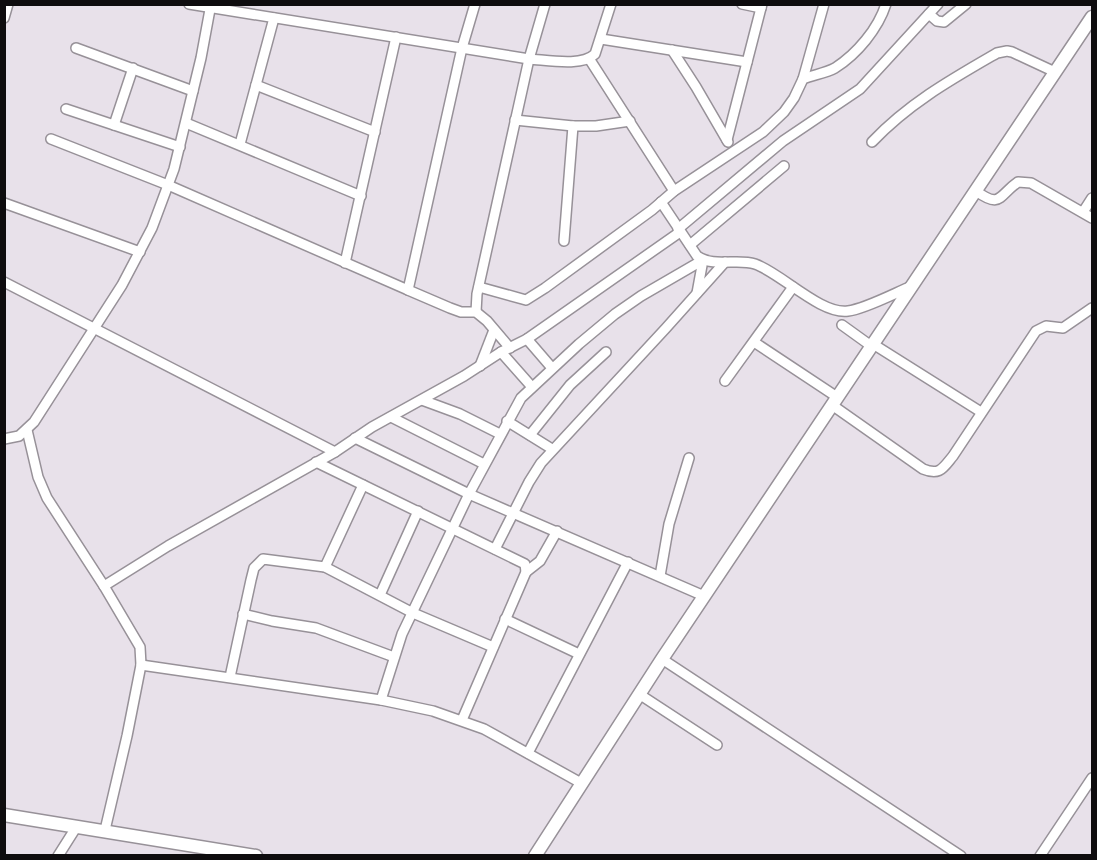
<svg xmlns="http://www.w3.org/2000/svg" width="1097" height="860" viewBox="0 0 1097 860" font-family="'Noto Sans',sans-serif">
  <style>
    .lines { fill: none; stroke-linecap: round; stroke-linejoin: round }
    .minor-casing { stroke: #979198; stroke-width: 12 }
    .tertiary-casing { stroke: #979198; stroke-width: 15 }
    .minor { stroke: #fff; stroke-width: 9 }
    .tertiary { stroke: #fff; stroke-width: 12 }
  </style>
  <rect width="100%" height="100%" fill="#e8e1ea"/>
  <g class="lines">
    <g class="minor-casing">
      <g id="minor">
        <path d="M189,4L529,59C547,60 582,67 595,54L611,4"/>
        <path d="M742,4L761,8"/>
        <path d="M929,14L937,21L944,22L966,4"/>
        <path d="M4,18L8,4"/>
        <path d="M601,39L747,62"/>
        <path d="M76,48L193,91"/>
        <path d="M672,50L696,87L728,142"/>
        <path d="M590,60L674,191"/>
        <path d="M803,79L824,4"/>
        <path d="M256,85L375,132"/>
        <path d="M66,109L180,147"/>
        <path d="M515,120L573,126H596L630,121"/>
        <path d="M186,123L361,196"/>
        <path d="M114,125L133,68"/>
        <path d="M51,139L168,185L408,290L462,48L475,4"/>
        <path d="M727,140L762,4"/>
        <path d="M872,142C909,103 952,79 997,53L1007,51L1012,52L1055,72"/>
        <path d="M240,144L274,18"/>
        <path d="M976,191C1001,209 998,196 1018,182L1031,183L1092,218"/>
        <path d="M661,202L697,256C714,268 737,258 755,264C781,273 821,315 848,311C865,309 895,293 912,286"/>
        <path d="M4,203L140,252"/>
        <path d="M1083,212L1092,198"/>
        <path d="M678,229L783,141L860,89L938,4"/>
        <path d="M564,241L573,126"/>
        <path d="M690,245L784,166"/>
        <path d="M345,263L396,37"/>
        <path d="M4,282L335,452"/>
        <path d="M479,287L526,300L545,288L652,210L674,191L763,132L784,112L794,98L803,79C813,75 826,73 835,68C857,54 878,29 886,4"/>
        <path d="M408,290L450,308L461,312H476L487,321L510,348"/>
        <path d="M697,293L703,260"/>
        <path d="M476,312L477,294L529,59L545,4"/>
        <path d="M842,325L867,343L873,344L981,412"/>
        <path d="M527,339L552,368"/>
        <path d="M754,342L837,397"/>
        <path d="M501,352L532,387"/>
        <path d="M480,366L494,330"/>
        <path d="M725,381L793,287"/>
        <path d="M422,400L460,414L500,434"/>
        <path d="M832,405L923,469C940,476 943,468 953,456L1036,331L1046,326L1063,328L1092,308"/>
        <path d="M391,417L484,464"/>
        <path d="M507,421L552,449"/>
        <path d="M27,430L38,477L47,498L104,586L140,647L141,665L127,736L105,830"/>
        <path d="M530,435L570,385L606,352"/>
        <path d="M355,438L469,494L704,596"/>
        <path d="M4,439L19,436L34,422L122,285L152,228L174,169L201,58L211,4"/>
        <path d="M316,462L525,564L526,572L462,720"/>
        <path d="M495,549L529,482L541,463L666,328L725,262"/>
        <path d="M325,567L363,485"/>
        <path d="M526,572L540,561L557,531"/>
        <path d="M660,576L669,524L689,458"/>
        <path d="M104,586L168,546L335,452L372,427L464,376L501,352L527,339L680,232"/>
        <path d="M380,595L418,511"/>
        <path d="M243,614L272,621L316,628L394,657"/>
        <path d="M505,619L579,654"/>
        <path d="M662,659L961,856"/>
        <path d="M141,665L381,700L433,711L484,729L581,783"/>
        <path d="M230,677L251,580L254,568L263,559L325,567L413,613L493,647"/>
        <path d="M639,694L717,745"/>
        <path d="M381,700L402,634L469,494L521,398L579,344L615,314L641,296L703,260"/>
        <path d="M528,753L628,562"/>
        <path d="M58,856L77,826"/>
        <path d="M1040,856L1092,778"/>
      </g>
    </g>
    <g class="tertiary-casing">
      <g id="tertiary">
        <path d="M4,815L256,856"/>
        <path d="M535,856L662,659L1092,17"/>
      </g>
    </g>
    <use href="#minor" class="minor"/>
    <use href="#tertiary" class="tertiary"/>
  </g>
  <rect width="1097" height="860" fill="none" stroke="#0e0c0e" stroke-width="12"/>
</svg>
